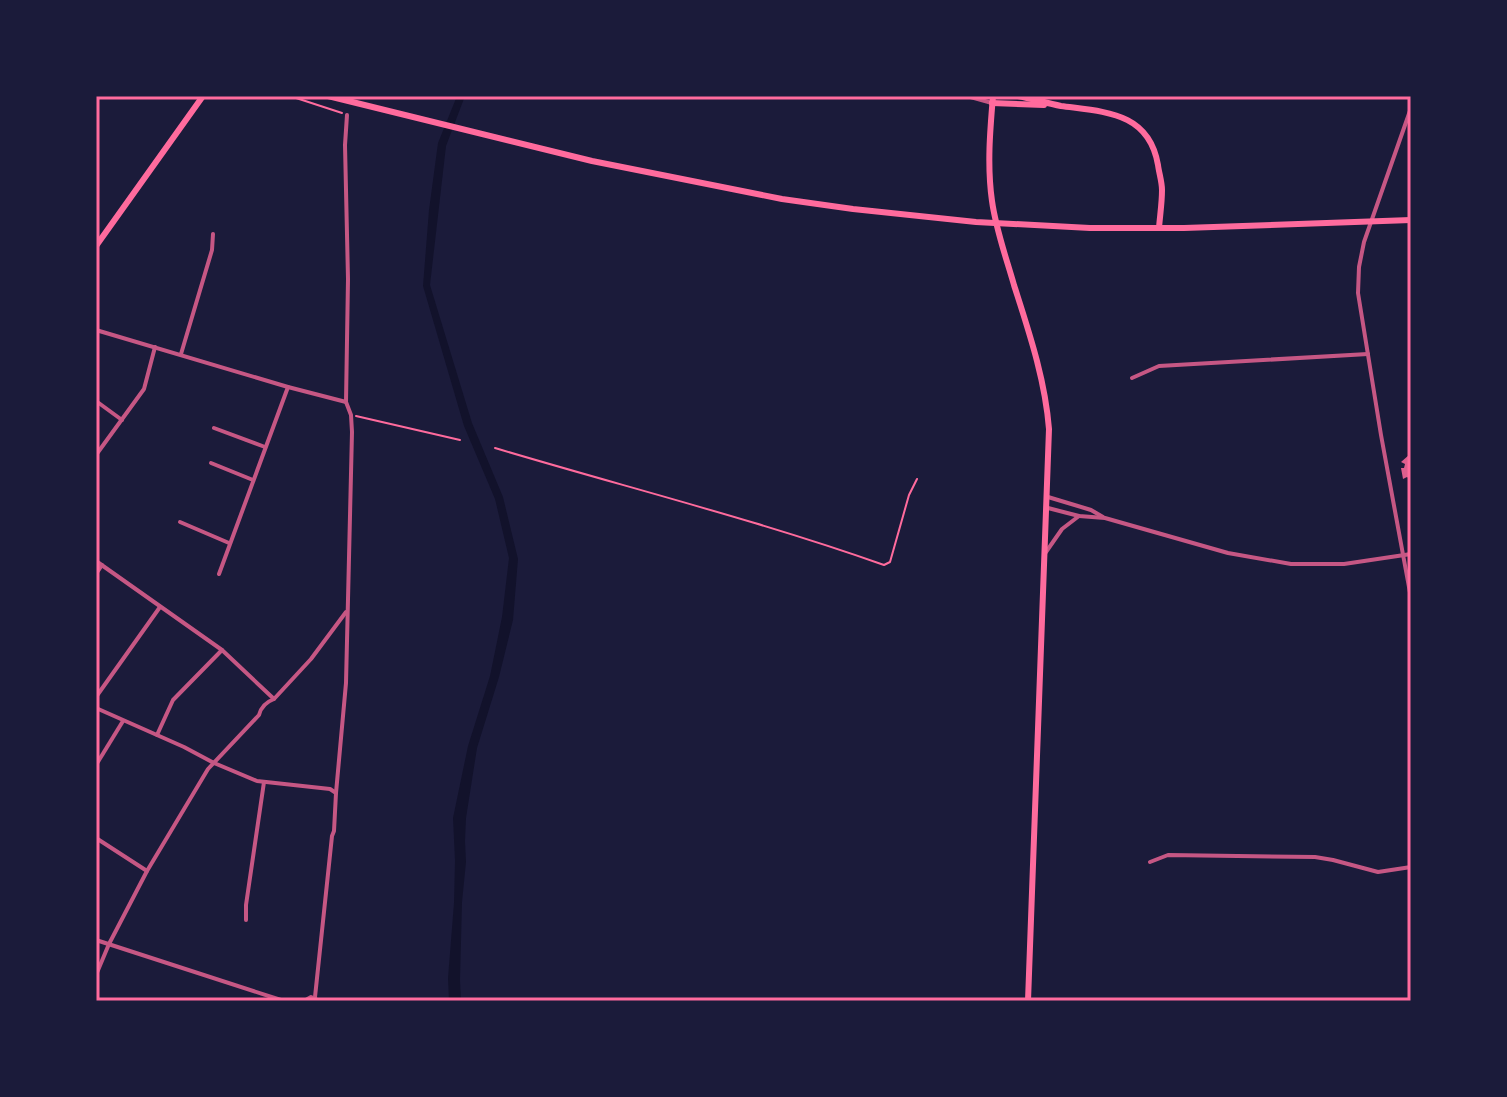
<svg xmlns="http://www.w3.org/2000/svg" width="1507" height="1097" viewBox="0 0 1507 1097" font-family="'Exo 2',sans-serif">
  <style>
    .water { fill: #12122b }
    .building { fill: #dd5f8e }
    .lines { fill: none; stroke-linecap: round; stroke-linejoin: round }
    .path { stroke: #ff6b9d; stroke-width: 2 }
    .minor { stroke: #c65784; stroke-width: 4 }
    .secondary { stroke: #ff6b9d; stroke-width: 6 }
    .neatline { fill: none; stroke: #ff6b9d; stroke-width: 3 }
  </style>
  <rect width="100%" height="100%" fill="#1b1b3a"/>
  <path class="water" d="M457,96H465L446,146L430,285L472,423L503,497L518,559L513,620L499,677L477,748L466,818L465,841L466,862L462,902L460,980L461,1001H449L448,978L454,903L455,861L453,818L468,746L490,676L502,617L509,558L495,499L464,426L423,286L429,210L438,143Z"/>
  <path class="building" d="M1409,455L1411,458V480L1407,477L1403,479L1401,468H1404L1405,464L1401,462Z"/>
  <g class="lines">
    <g class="path">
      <path d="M290,96L342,113"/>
      <path d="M356,416L460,440"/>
      <path d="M495,448C625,487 757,520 884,565L890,562L909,495L917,479"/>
    </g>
    <g class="minor">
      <path d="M967,96L992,103"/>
      <path d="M1411,108L1364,242L1359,267L1358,293L1381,435L1411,598"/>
      <path d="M96,330L288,387L346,402"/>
      <path d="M181,354L212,250L213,234"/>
      <path d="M1132,378L1159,366L1368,354"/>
      <path d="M96,401L122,420"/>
      <path d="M214,428L265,447"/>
      <path d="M96,455L144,389L155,347"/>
      <path d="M211,463L253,480"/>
      <path d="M1048,497L1091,510L1103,517"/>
      <path d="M1048,508L1079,516L1105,518L1228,553L1291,564H1344L1411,554"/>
      <path d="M180,522L229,543"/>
      <path d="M1046,552L1062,529L1079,516"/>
      <path d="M96,561L222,650L274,699"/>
      <path d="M96,574L102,565"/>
      <path d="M219,574L288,387"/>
      <path d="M96,697L160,607"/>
      <path d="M96,708L184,747L214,763L257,781L330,789L336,793L334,831L332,836L315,997"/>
      <path d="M157,735L173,700L222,650"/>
      <path d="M96,765L123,721"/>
      <path d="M336,793L346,683L352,432L351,415L346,402L348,279L345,145L347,115"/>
      <path d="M96,838L147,871"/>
      <path d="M1411,839V853"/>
      <path d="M1150,862L1168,855L1315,857L1333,860L1378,872L1411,867"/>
      <path d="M246,920V905L264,782"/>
      <path d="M96,940L284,1001"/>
      <path d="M96,975L109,944L147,871L208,769L259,715C261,707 266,702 274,699L311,659L346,612"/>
      <path d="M304,1001L311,997L320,1001"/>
    </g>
    <g class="secondary">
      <path d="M328,96L592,161L782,199L853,209L976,222L1090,228H1184L1411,220"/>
      <path d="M993,96C990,131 987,166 992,201C996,230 1006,257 1014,285C1029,332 1045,379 1049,429L1028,1001"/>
      <path d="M1018,96C1032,99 1047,103 1061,106C1105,112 1149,112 1158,165C1159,173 1162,182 1162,190C1162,203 1160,215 1159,228"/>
      <path d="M992,103L1044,105"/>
      <path d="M96,246L203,96"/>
    </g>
  </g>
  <rect width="1507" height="1097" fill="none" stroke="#1b1b3a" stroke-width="196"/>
  <rect x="98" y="98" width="1311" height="901" class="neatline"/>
</svg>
